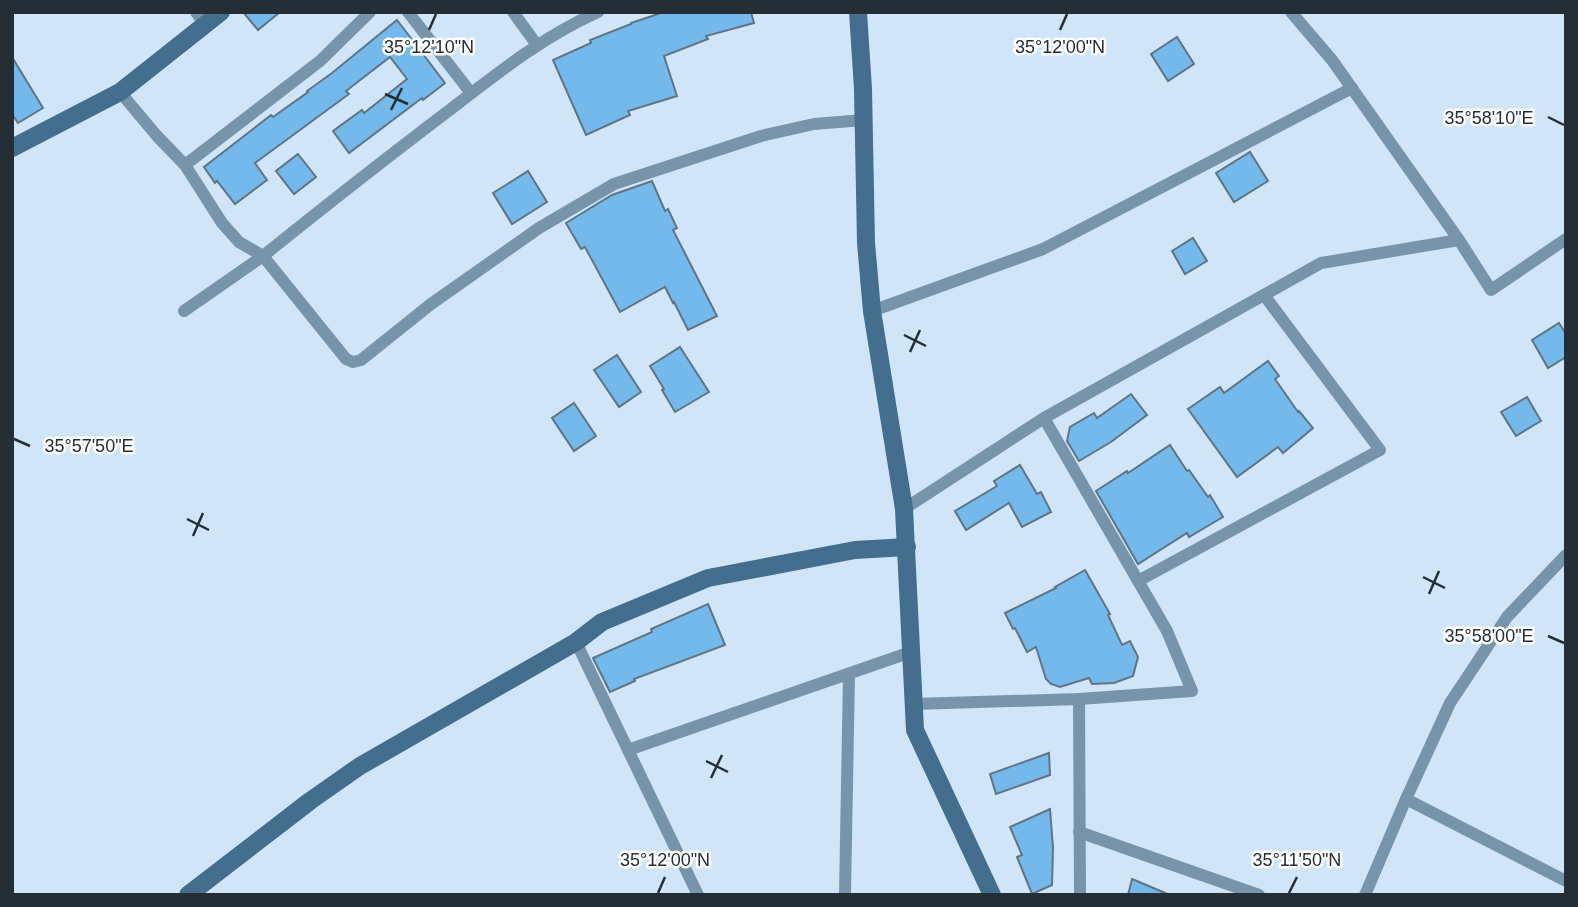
<svg xmlns="http://www.w3.org/2000/svg" width="1578" height="907" viewBox="0 0 1578 907" font-family="Arial,sans-serif">
  <style>
    .building { fill: #74b9ec; stroke: #607483; stroke-width: 2 }
    .lines { fill: none; stroke-linecap: round; stroke-linejoin: round }
    .street { stroke: #7894aa; stroke-width: 12 }
    .secondary { stroke: #436e8e; stroke-width: 18 }
    .ticks { fill: none; stroke: #262e35; stroke-width: 2.5 }
    .ticks-label { font-size: 18px; text-anchor: middle; fill: #262e35; stroke: #fff; stroke-width: 5; stroke-linejoin: round; paint-order: stroke }
  </style>
  <rect width="100%" height="100%" fill="#d0e6f8"/>
  <g class="building">
    <path d="M243,12H280L258,30Z"/>
    <path d="M664,12H751L754,23L706,36L708,39L664,56L677,96L628,111L630,115L586,135L553,60L591,43L590,40L631,24V23Z"/>
    <path d="M397,20L445,83L423,100L422,98L349,153L333,131L362,110L364,113L407,79L390,57L346,91L349,94L255,163L267,180L235,204L217,181L215,183L204,167L271,115L273,117L308,92L307,91L332,73Z"/>
    <path d="M1177,37L1194,64L1168,81L1151,54Z"/>
    <path d="M12,57L43,108L18,123L12,114Z"/>
    <path d="M1250,152L1268,181L1234,202L1216,173Z"/>
    <path d="M298,154L316,177L294,194L276,171Z"/>
    <path d="M528,171L547,202L512,224L493,193Z"/>
    <path d="M652,181L665,211L668,209L677,228L673,230L717,316L688,330L674,302L673,303L665,287L620,312L585,247L581,249L566,223L612,195Z"/>
    <path d="M1193,238L1207,261L1185,274L1172,251Z"/>
    <path d="M1559,323L1566,334V357L1548,368L1532,340Z"/>
    <path d="M680,347L709,392L675,412L662,390L664,389L650,366Z"/>
    <path d="M617,355L641,392L619,407L594,370Z"/>
    <path d="M1268,361L1279,376L1275,379L1298,412L1299,411L1313,428L1283,453L1278,447L1237,477L1188,409L1220,387L1224,393Z"/>
    <path d="M1131,394L1147,415L1111,442L1079,461L1067,441L1070,427L1094,413L1097,418Z"/>
    <path d="M1527,397L1541,421L1516,436L1501,412Z"/>
    <path d="M574,403L596,436L574,451L552,418Z"/>
    <path d="M1170,445L1187,471L1189,470L1208,497L1210,495L1223,517L1189,537L1187,533L1138,564L1096,491L1127,471L1128,473Z"/>
    <path d="M1020,465L1037,494L1041,492L1051,512L1022,527L1009,503L966,530L955,511L997,486L994,481Z"/>
    <path d="M1085,570L1110,614L1108,615L1122,645L1130,641L1138,657L1133,676L1114,683L1092,684L1089,678L1060,687L1051,684L1046,679L1036,647L1027,652L1015,628L1013,629L1005,613L1056,588L1055,587Z"/>
    <path d="M708,604L725,645L634,679L635,681L610,692L593,658L652,632L651,629Z"/>
    <path d="M1049,753L1050,775L996,794L990,774Z"/>
    <path d="M1050,809L1053,848L1052,885L1032,894L1017,857L1022,855L1010,827Z"/>
    <path d="M1132,879L1170,895H1128Z"/>
  </g>
  <g class="lines">
    <g class="street">
      <path d="M196,12L205,25"/>
      <path d="M408,12L471,93"/>
      <path d="M513,12L537,45"/>
      <path d="M598,12C542,37 495,75 447,112C385,159 324,207 263,256L346,359L353,362L361,360L431,304L539,228L614,184L761,136L814,124L864,120"/>
      <path d="M1291,12L1332,60L1459,240L1491,290L1566,239"/>
      <path d="M120,92L157,136L185,165"/>
      <path d="M184,311L263,256L239,242L222,223L185,165L320,61L370,12"/>
      <path d="M872,311L1043,249L1352,88"/>
      <path d="M904,509L1044,418L1321,263L1459,240"/>
      <path d="M1138,581L1380,450L1264,295"/>
      <path d="M576,642L698,895"/>
      <path d="M1079,699L1080,895"/>
      <path d="M914,704L1079,699L1192,691L1167,631L1044,418"/>
      <path d="M628,750L911,652"/>
      <path d="M1406,799L1450,703L1507,617L1566,555"/>
      <path d="M1079,832L1259,895"/>
      <path d="M845,895L849,674"/>
      <path d="M1365,895L1406,799L1566,881"/>
    </g>
    <g class="secondary">
      <path d="M858,12L863,89L866,243L872,311L904,509L915,730L992,895"/>
      <path d="M12,148L120,92L221,12"/>
      <path d="M188,895L310,801L360,766L576,642L602,622L708,578L855,550L907,547"/>
    </g>
  </g>
  <path class="ticks" d="M429,30L436,14M1060,30L1067,14M385,94L408,104M391,110L402,88M1548,117L1564,125M904,335L926,346M910,352L920,330M14,439L30,446M187,519L209,530M193,536L203,513M1423,577L1445,588M1429,594L1439,571M1548,636L1564,643M706,761L728,772M711,778L722,755M658,893L665,877M1289,893L1297,877"/>
  <g class="ticks-label">
    <text x="429" y="53">35°12'10"N</text>
    <text x="1060" y="53">35°12'00"N</text>
    <text x="1489" y="124">35°58'10"E</text>
    <text x="89" y="452">35°57'50"E</text>
    <text x="1489" y="642">35°58'00"E</text>
    <text x="665" y="866">35°12'00"N</text>
    <text x="1297" y="866">35°11'50"N</text>
  </g>
  <rect width="1578" height="907" fill="none" stroke="#262e35" stroke-width="28"/>
</svg>
